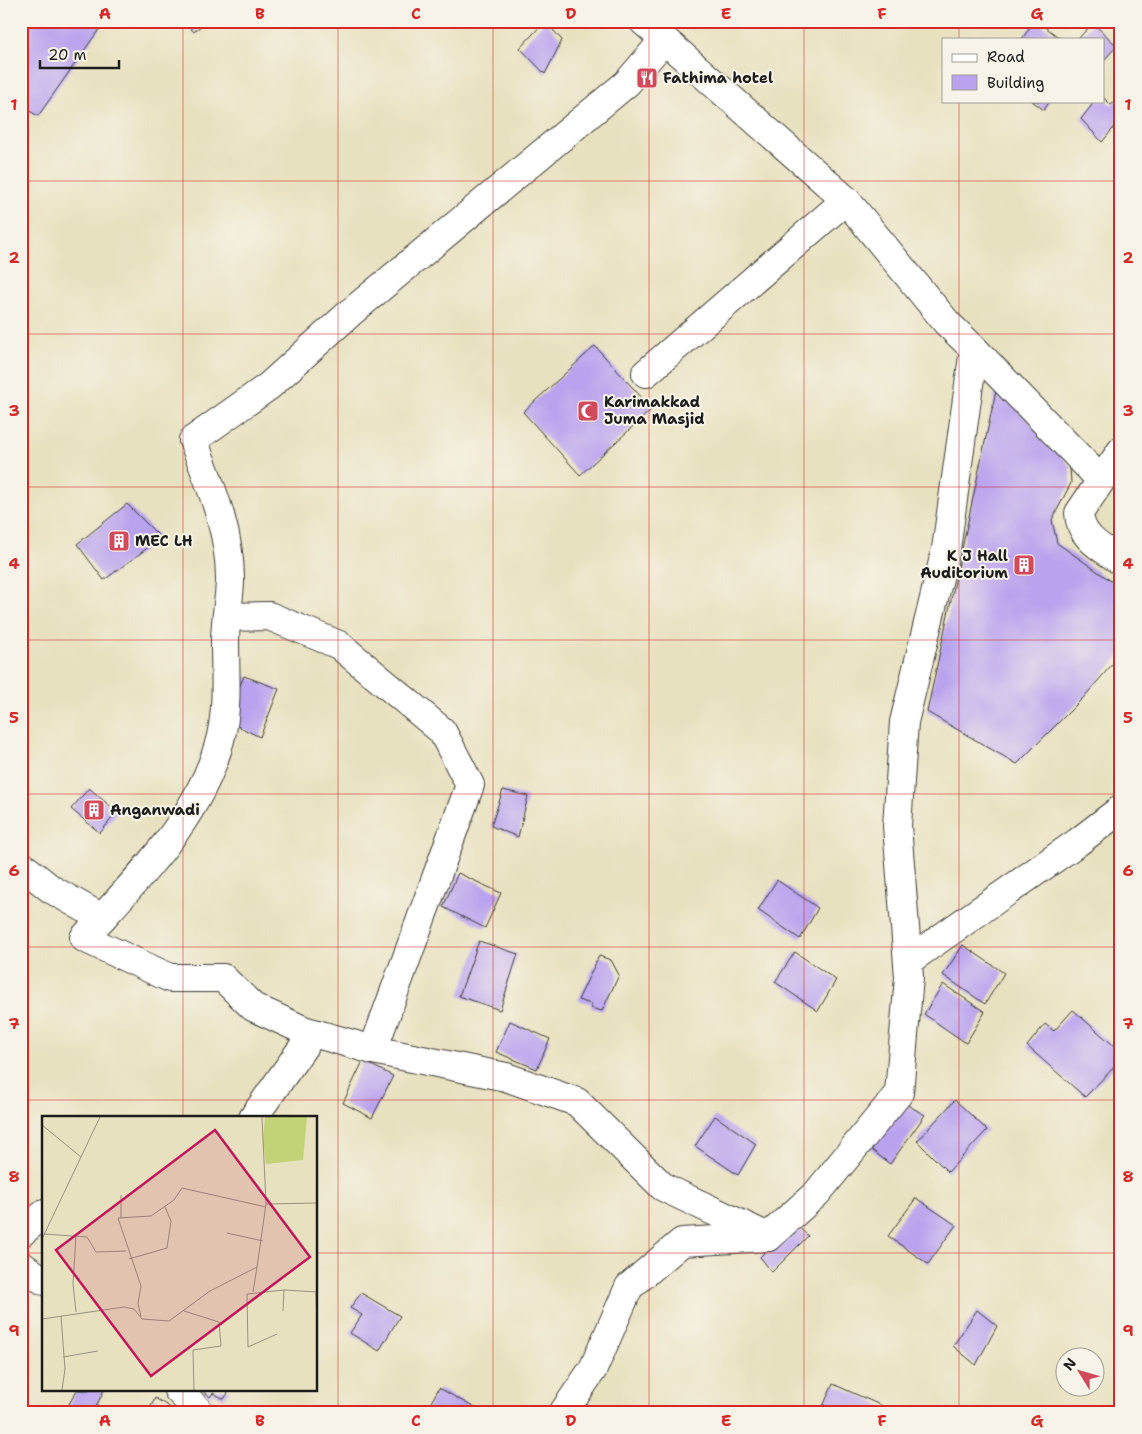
<svg xmlns="http://www.w3.org/2000/svg" width="1142" height="1434" viewBox="0 0 1142 1434" font-family="'Shantell Sans',sans-serif">
  <style>
    .building { fill: #b9a3ee }
    .lines { fill: none; stroke-linecap: round; stroke-linejoin: round }
    .minor-casing { stroke: #3b3a34; stroke-width: 30 }
    .minor { stroke: #fff; stroke-width: 28 }
    .grid { fill: none; stroke: #d62828; stroke-width: 1; stroke-opacity: 0.55 }
    .labels { text-anchor: middle; dominant-baseline: central; stroke-width: 4; stroke-linejoin: round; paint-order: stroke }
    .poi-label { font-size: 15px; font-weight: bold; fill: #1c1c1c; stroke: #f7f3e8; text-anchor: start }
    .inset-road { fill: none; stroke: #96927e; stroke-width: 1 }
    .view { fill: #c2185b; fill-opacity: 0.15; stroke: #c2185b; stroke-width: 2.5 }
    .inset-edge { fill: none; stroke: #1c1c1c; stroke-width: 2.5 }
    .neatline { fill: none; stroke: #d62828; stroke-width: 2 }
    .grid-label { font-size: 16px; text-anchor: middle; font-weight: bold; fill: #d62828 }
  </style>
  <rect width="100%" height="100%" fill="#f7f3e8"/>
  <filter id="ink" filterUnits="userSpaceOnUse"><feTurbulence type="fractalNoise" baseFrequency=".02" numOctaves="2"/><feDisplacementMap in="SourceGraphic" scale="10" xChannelSelector="R" yChannelSelector="G"/><feConvolveMatrix kernelMatrix="1 2 1 2 8 2 1 2 1" color-interpolation-filters="sRGB"/></filter>
  <filter id="wash" filterUnits="userSpaceOnUse"><feTurbulence type="fractalNoise" baseFrequency=".0096" numOctaves="4" result="noise"/><feDisplacementMap in="SourceGraphic" scale="20" xChannelSelector="R" yChannelSelector="G"/><feGaussianBlur stdDeviation="1.12" result="paint"/><feColorMatrix in="noise" values="0 0 0 0 0 0 0 0 0 0 0 0 0 0 0 0 0 1.4 0 .05"/><feComposite in="paint" operator="in"/></filter>
  <g filter="url(#wash)">
    <rect width="100%" height="100%" fill="#e8e1bf"/>
    <g id="blocks">
      <g class="building">
        <path d="M26,21H105L38,116L21,106V27Z"/>
        <path d="M184,21H206L194,32Z"/>
        <path d="M545,21L562,40L545,74L520,48Z"/>
        <path d="M1034,21H1037L1061,39H1022Z"/>
        <path d="M1093,23L1117,46L1103,61V39H1078Z"/>
        <path d="M1103,97L1111,105L1121,97V119L1102,142L1081,119L1095,101H1103Z"/>
        <path d="M1032,101H1050L1044,110Z"/>
        <path d="M595,346L652,409L580,475L523,412Z"/>
        <path d="M997,386L1070,466L1071,483L1052,520L1057,543L1121,588V654L1084,697L1017,764L927,712Z"/>
        <path d="M127,504L161,538L104,580L77,544Z"/>
        <path d="M244,676L279,689L260,737L227,721L228,715Z"/>
        <path d="M89,788L117,812L100,833L71,809Z"/>
        <path d="M503,790L528,796L518,837L491,826Z"/>
        <path d="M458,873L501,893L485,928L443,907Z"/>
        <path d="M777,880L818,908L800,939L758,910Z"/>
        <path d="M479,941L518,954L500,1010L459,996Z"/>
        <path d="M963,945L1004,973L985,1004L943,975Z"/>
        <path d="M795,952L836,980L818,1011L775,982Z"/>
        <path d="M599,956L611,960L619,975L602,1011L591,1008V1004L578,1000Z"/>
        <path d="M943,984L985,1012L966,1043L924,1014Z"/>
        <path d="M1073,1010L1121,1052V1060L1085,1097L1027,1046L1045,1024L1054,1031Z"/>
        <path d="M510,1021L550,1039L537,1069L496,1052Z"/>
        <path d="M363,1061L393,1076L372,1118L343,1103Z"/>
        <path d="M955,1100L987,1130L948,1172L917,1141Z"/>
        <path d="M902,1102L925,1115L890,1164L868,1147Z"/>
        <path d="M715,1116L756,1144L738,1175L695,1146Z"/>
        <path d="M916,1198L956,1225L928,1264L888,1236Z"/>
        <path d="M794,1223L808,1236L772,1272L760,1257Z"/>
        <path d="M361,1293L400,1316L379,1351L350,1333L362,1315L350,1308Z"/>
        <path d="M977,1310L997,1326L976,1365L953,1346Z"/>
        <path d="M833,1384L898,1413H820Z"/>
        <path d="M439,1388L484,1413H425Z"/>
        <path d="M77,1390H104L93,1413H84L69,1404Z"/>
        <path d="M201,1390H230L224,1399L213,1393L210,1397Z"/>
        <path d="M155,1398L179,1413H148Z"/>
      </g>
    </g>
  </g>
  <g filter="url(#ink)">
    <use href="#blocks" fill-opacity="0" stroke="#3b3a34" stroke-width="1"/>
    <g class="lines">
      <g class="minor-casing">
        <g id="minor">
          <path d="M664,40L627,83L350,313L269,386L193,440C210,484 231,533 230,582C229,602 225,622 225,642C225,674 228,705 221,736C202,817 137,878 84,938L170,978H223L253,1007L303,1030L373,1050L506,1077L577,1102L663,1187L768,1237"/>
          <path d="M974,349L1100,479"/>
          <path d="M646,373L846,200"/>
          <path d="M1121,451L1079,513C1080,538 1102,548 1121,561"/>
          <path d="M227,617L269,616L339,645L442,731L470,785L373,1050"/>
          <path d="M21,865L51,889L102,918"/>
          <path d="M908,961L1078,842L1121,809"/>
          <path d="M253,1118L313,1033"/>
          <path d="M21,1233L44,1214"/>
          <path d="M21,1265L44,1281"/>
          <path d="M178,1390L201,1413"/>
          <path d="M563,1413L593,1369L629,1287L682,1242L768,1237L817,1193L899,1093L909,977L897,826L904,722L946,549L974,349L947,323L846,200L643,21"/>
        </g>
      </g>
      <use href="#minor" class="minor"/>
    </g>
  </g>
  <path class="grid" d="M183,21V1118M338,21V1413M493,21V1413M649,21V1413M804,21V1413M959,21V39M959,101V1413M21,181H1121M21,334H1121M21,487H1121M21,640H1121M21,794H1121M21,947H1121M21,1100H1121M21,1253H44M316,1253H1121M183,1390V1413"/>
  <defs>
    <g id="restaurant-square" transform="scale(1.125)"><rect x="-9" y="-9" width="18" height="18" rx="4" fill="#d1495b" stroke="#f7f3e8"/><path d="M-5-6h1v4h1v-4h1v4h1v-4h1v5L-1.5 .5V6h-2V.5L-5-1ZM5-6V6H3V1.5H1.5Q1.5-4 5-6Z" fill="#fff"/></g>
    <g id="mosque-square" transform="scale(1.125)"><rect x="-9" y="-9" width="18" height="18" rx="4" fill="#d1495b" stroke="#f7f3e8"/><path d="M3.5-4.9A6 6 0 1 0 3.5 4.9A5 5 0 1 1 3.5-4.9Z" fill="#fff"/></g>
    <g id="building-square" transform="scale(1.125)"><rect x="-9" y="-9" width="18" height="18" rx="4" fill="#d1495b" stroke="#f7f3e8"/><path d="M-4-6H4V6H1V3H-1V6H-4ZM-2.5-4.3h1.7v1.8h-1.7ZM.8-4.3h1.7v1.8H.8ZM-2.5-1h1.7V.8h-1.7ZM.8-1h1.7V.8H.8Z" fill="#fff"/></g>
  </defs>
  <g fill-rule="evenodd">
    <use href="#restaurant-square" x="647" y="78"/>
    <use href="#mosque-square" x="588" y="411"/>
    <use href="#building-square" x="119" y="541"/>
    <use href="#building-square" x="1024" y="565"/>
    <use href="#building-square" x="94" y="810"/>
  </g>
  <g class="labels">
    <g class="poi-label">
      <text x="663" y="78">Fathima hotel</text>
      <text x="604" y="402">Karimakkad<tspan x="604" dy="17">Juma Masjid</tspan></text>
      <text x="135" y="541">MEC LH</text>
      <text x="1008" y="556" text-anchor="end">K J Hall<tspan x="1008" dy="17">Auditorium</tspan></text>
      <text x="110" y="810">Anganwadi</text>
    </g>
  </g>
  <g transform="translate(42 1116)">
    <rect width="275" height="275" fill="#e8e1bf"/>
    <path d="M223,1H265L261,44L224,48L221,25Z" fill="#c1d376"/>
    <path class="inset-road" d="M0,9L39,41M79,79V102M224,88L275,87M185,117L221,125M2,118L45,121L54,136L84,135M0,123L58,1M87,143L125,132L129,105L123,91M211,176L215,151M274,177L275,208M142,195L177,206L179,230L151,234L152,274M241,195L242,174M34,196L31,168L34,119M19,200L23,253L20,274M99,201L96,187L99,170L76,102L109,100L132,84L140,72L224,91M0,203L82,191L92,193L100,203L127,205L168,175L215,151L224,88L220,1M235,218L206,231L205,178L242,174L275,176M21,241L56,235"/>
    <path class="view" d="M173,14L268,141L109,260L14,134Z"/>
    <rect width="275" height="275" class="inset-edge"/>
  </g>
  <rect width="1142" height="1434" fill="none" stroke="#f7f3e8" stroke-width="55"/>
  <rect x="942" y="38" width="162" height="65" fill="#f7f3e8" stroke="#9f9d96"/>
  <rect x="952" y="54" width="25" height="8" fill="#ffffff" stroke="#9f9d96"/>
  <text x="987" y="62" font-size="15" fill="#1c1c1c">Road</text>
  <rect x="952" y="75" width="25" height="15" fill="#b9a3ee" stroke="#9f9d96"/>
  <text x="987" y="88" font-size="15" fill="#1c1c1c">Building</text>
  <g transform="translate(1080 1372) rotate(307)"><circle r="24" fill="#f7f3e8" stroke="#9f9d96"/>
  <path d="M0-4L9 19L0 12L-9 19Z" fill="#d1495b"/>
  <text y="-8" font-size="14" font-weight="bold" text-anchor="middle" fill="#1c1c1c">N</text>
  </g>
  <path d="M40 60v8h79v-8" fill="none" stroke="#1c1c1c" stroke-width="2.5"/>
  <text x="48" y="60" font-size="15" fill="#1c1c1c" stroke="#f7f3e8" stroke-width="4" paint-order="stroke">20 m</text>
  <rect x="28" y="28" width="1086" height="1378" class="neatline"/>
  <g class="grid-label">
    <text x="105" y="19">A</text>
    <text x="260" y="19">B</text>
    <text x="416" y="19">C</text>
    <text x="571" y="19">D</text>
    <text x="726" y="19">E</text>
    <text x="882" y="19">F</text>
    <text x="1037" y="19">G</text>
    <text x="14" y="110">1</text>
    <text x="1128" y="110">1</text>
    <text x="14" y="263">2</text>
    <text x="1128" y="263">2</text>
    <text x="14" y="416">3</text>
    <text x="1128" y="416">3</text>
    <text x="14" y="569">4</text>
    <text x="1128" y="569">4</text>
    <text x="14" y="723">5</text>
    <text x="1128" y="723">5</text>
    <text x="14" y="876">6</text>
    <text x="1128" y="876">6</text>
    <text x="14" y="1029">7</text>
    <text x="1128" y="1029">7</text>
    <text x="14" y="1182">8</text>
    <text x="1128" y="1182">8</text>
    <text x="14" y="1336">9</text>
    <text x="1128" y="1336">9</text>
    <text x="105" y="1426">A</text>
    <text x="260" y="1426">B</text>
    <text x="416" y="1426">C</text>
    <text x="571" y="1426">D</text>
    <text x="726" y="1426">E</text>
    <text x="882" y="1426">F</text>
    <text x="1037" y="1426">G</text>
  </g>
</svg>
